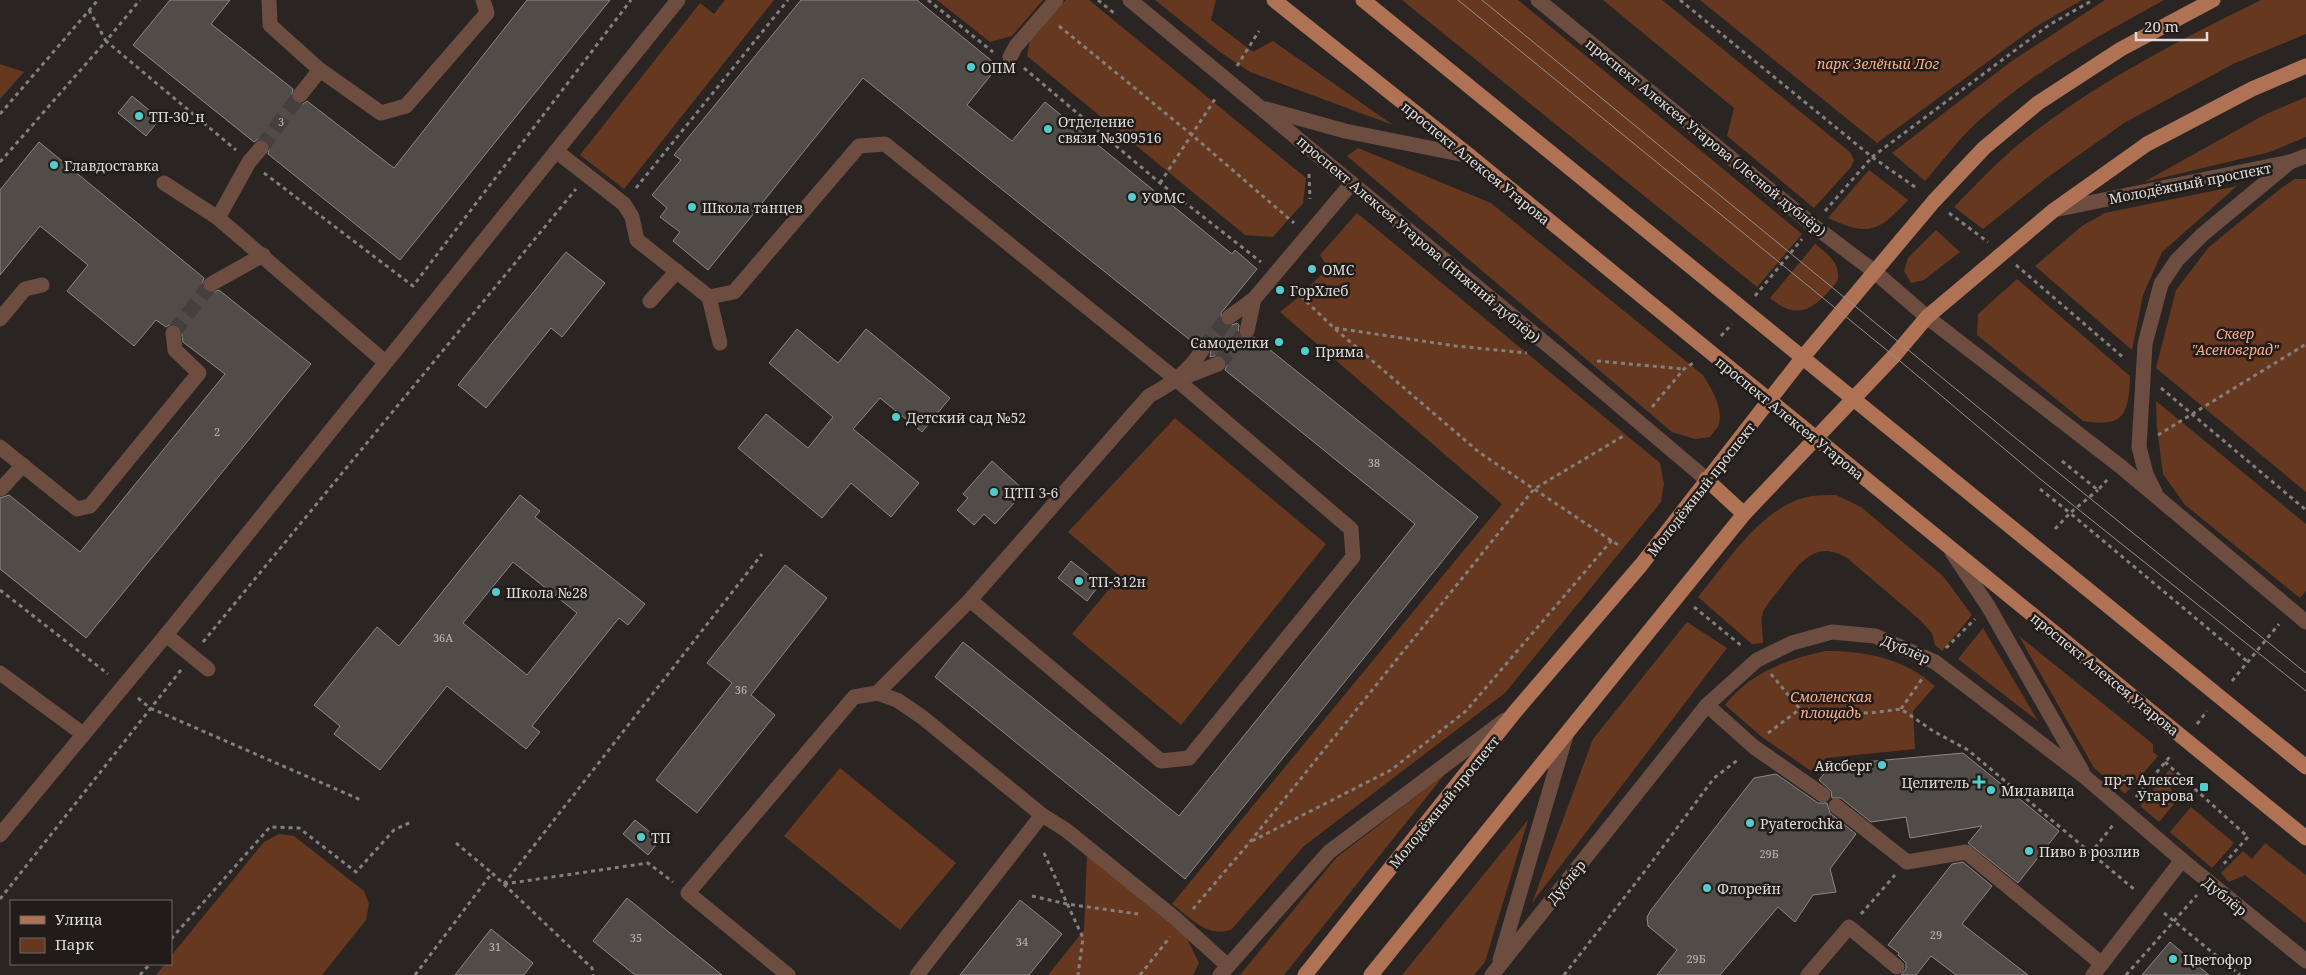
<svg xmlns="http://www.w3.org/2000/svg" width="2306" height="975" viewBox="0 0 2306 975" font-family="'Noto Serif',serif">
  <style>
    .green { fill: #673820 }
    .building { fill: #524c49; stroke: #8d8784; fill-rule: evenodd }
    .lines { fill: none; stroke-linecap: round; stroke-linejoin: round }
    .minor-tunnel { stroke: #45403e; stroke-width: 15; stroke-dasharray: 15 8; stroke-linecap: butt }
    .path { stroke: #837f7d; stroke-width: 3; stroke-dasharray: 4 4; stroke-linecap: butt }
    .minor { stroke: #6c4d3f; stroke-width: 15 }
    .major { stroke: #b07254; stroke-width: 15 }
    .tram { stroke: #938f8d; stroke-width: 1 }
    .poi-dot { fill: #52cdcf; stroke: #211c19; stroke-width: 2 }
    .labels { text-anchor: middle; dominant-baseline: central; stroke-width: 5; stroke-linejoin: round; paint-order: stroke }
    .number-label { font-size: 11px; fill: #bcb8b6 }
    .park-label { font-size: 14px; font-style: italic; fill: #fdad86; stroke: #211c19 }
    .poi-label { font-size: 14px; fill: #dfdcda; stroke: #211c19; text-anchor: start }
    .street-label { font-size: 14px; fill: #dfdcda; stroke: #211c19 }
  </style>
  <rect width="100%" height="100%" fill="#2a2523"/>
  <g class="green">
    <path d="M725,0H774L624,189L580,155L700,3L714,14Z"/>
    <path d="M937,0H1043L1012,36L990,42Z"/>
    <path d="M1066,0H1089L1306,178L1303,203L1273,237L1245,235L1027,56L1030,40Z"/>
    <path d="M1155,0H1216L1211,20L1253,52L1273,41L1393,125L1250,72L1220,52Z"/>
    <path d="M1402,0H1518L1802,234L1757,287Z"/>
    <path d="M1603,0H1662L1850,152L1854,160L1851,167L1814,208L1727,136L1734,108Z"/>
    <path d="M1700,0H2082L2035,27L1877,143Z"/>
    <path d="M2105,0H2164C2097,37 2026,75 1970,129C1954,145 1940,164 1925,181L1892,153L2009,63Z"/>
    <path d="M2261,0H2306V34L2233,64L2124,123L2048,177L1983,229L1954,207C1975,186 1996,163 2019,144C2093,84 2176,42 2261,0Z"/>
    <path d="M0,64L24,72L0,99Z"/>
    <path d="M2306,97V137L2270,152L2144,182L2266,114Z"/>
    <path d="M1358,148L1491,203L1703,375C1711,388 1723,407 1719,424C1718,428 1712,433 1710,437L1695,439L1672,432L1347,156Z"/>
    <path d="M1869,170L1908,200C1878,232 1869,237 1828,218Z"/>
    <path d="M2295,179H2306V492L2156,368L2176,290L2209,247L2280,189Z"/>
    <path d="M2237,186L2162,252L2143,295L2132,350L2035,266L2082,226L2105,213Z"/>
    <path d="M1357,213L1660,463L1664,484L1661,502L1505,693L1304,846L1232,929C1208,939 1191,918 1172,904L1502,504L1280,312L1301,295L1328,268L1320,255Z"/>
    <path d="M1936,230L1960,252L1924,280L1911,283L1904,271L1908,258Z"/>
    <path d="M1815,244C1825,252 1837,260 1838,274C1839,282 1834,286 1829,291C1809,313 1794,318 1770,298Z"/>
    <path d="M2017,279L2130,376C2129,414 2124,428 2083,421L1977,335L1978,314Z"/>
    <path d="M2156,401L2306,524V591L2300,598L2185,505L2163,474L2157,428Z"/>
    <path d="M1175,418L1326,544L1181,725L1072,634L1120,576L1068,532Z"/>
    <path d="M1836,495L1861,507L1943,576L1972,615L1942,651L1935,645L1932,633L1920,620L1847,558C1815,539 1800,563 1782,586C1776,594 1767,603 1763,612C1760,621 1763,633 1763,643L1752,644L1698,597C1728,561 1763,504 1812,496C1820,495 1828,495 1836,495Z"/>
    <path d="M1687,622L1727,648L1532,903L1593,739Z"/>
    <path d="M1983,628L2038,721L1958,659Z"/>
    <path d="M2019,636L2153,744V752L2158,756L2125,794L2094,768Z"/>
    <path d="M1825,651C1866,651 1903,658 1935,686L1913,711L1915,749L1826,758L1811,771L1762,737L1725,705C1751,672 1785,660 1825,651Z"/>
    <path d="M840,768L956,863L900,930L784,836Z"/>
    <path d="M2169,770L2179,779L2170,789L2180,797L2159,822L2140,806Z"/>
    <path d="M1445,774L1284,975H1240L1336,858Z"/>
    <path d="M2191,807L2234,843L2212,868L2170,832Z"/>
    <path d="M1528,820L1485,962L1474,975H1402Z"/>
    <path d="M279,834L294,836L364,891L369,904L366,920L322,975H156L165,964H171V956L264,842Z"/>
    <path d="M2265,843L2306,875V923L2245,875L2229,882L2221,873L2243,851L2252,859Z"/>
    <path d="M1087,856L1186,937L1199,963L1193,975H1048L1084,930Z"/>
  </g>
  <g class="building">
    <path d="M170,0H230L211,24L293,89L291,98L295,103L303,104L307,101L394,168L527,0H610L400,260L268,154L270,145L267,141L258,139L254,142L133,45Z"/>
    <path d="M801,0H917L998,66L967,105L1012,141L1045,102L1232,254L1235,250L1257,269L1221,313L1222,323L1229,326L1237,323L1239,325L1238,333L1241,338L1249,340L1254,337L1478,517L1185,879L935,677L963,642L1179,816L1415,524L1225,370L1227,365L1224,357L1219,355L1210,357L1211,350L1208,342L1202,341L1195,344L863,78L708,270L673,241L680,232L660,217L667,208L652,195L681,160L674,155Z"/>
    <path d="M132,96L160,119L146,136L118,113Z"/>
    <path d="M39,142L204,278L202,284L206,292L211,293L219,290L311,364L86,638L0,569V498L9,495L80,552L225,374L183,342L181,328L176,324H171L166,327L156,320L134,346L67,291L88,265L40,226L0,275V190Z"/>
    <path d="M566,252L605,283L562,337L551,328L486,408L458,385Z"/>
    <path d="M797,329L838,363L866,329L950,398L922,432L880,398L853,429L919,483L891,517L851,483L822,518L738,448L766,414L808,448L833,417L769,363Z"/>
    <path d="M992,461L1025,491L995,524L984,514L974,525L957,510L968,498L963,494Z"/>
    <path d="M520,495L540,511L535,517L645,604L628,625L619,618L532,726L540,732L526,749L447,686L380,770L334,734L340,726L314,705L377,627L399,646ZM513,562L577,613L527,675L463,623Z"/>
    <path d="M1071,561L1100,584L1087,601L1058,578Z"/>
    <path d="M785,565L827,598L751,695L775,715L697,813L656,780L732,683L707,663Z"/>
    <path d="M1963,753L2059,831L2018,883L1968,843L1982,826L1910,838L1906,817L1871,822L1841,798H1832L1831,791L1819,780L1827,770L1842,764Z"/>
    <path d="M1776,774L1818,803H1827L1830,813L1856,834L1830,869L1836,892L1813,895L1795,922L1778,907L1720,975H1657L1677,950L1648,926L1647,917L1651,910L1754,778Z"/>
    <path d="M635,820L660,840L648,855L623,834Z"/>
    <path d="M1963,862L1992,886L1962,924L2028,975H1956L1931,956L1916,975H1901L1906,969V963L1898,955L1899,953L1888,945L1952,864Z"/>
    <path d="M627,898L670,933L722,975H635L593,941Z"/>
    <path d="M1020,900L1062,934L1029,975H960Z"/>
    <path d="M491,929L533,963L524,975H455Z"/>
    <path d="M2170,942L2209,975H2142Z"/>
  </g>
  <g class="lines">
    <g class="minor-tunnel">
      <path d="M261,148L300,95"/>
      <path d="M173,333L211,284"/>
      <path d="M1202,350L1229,317"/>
      <path d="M1218,364L1247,331"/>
    </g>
    <g class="path">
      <path d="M928,0L993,52"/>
      <path d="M1098,0L1115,14"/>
      <path d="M1680,0L1872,157L2049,25L2093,0"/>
      <path d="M89,10L106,41L140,0"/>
      <path d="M1059,26L1192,135L1294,223"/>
      <path d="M1237,66L1259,31"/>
      <path d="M1024,68L1160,183L1261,262"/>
      <path d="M0,114L98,0"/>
      <path d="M0,162L106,41L236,150"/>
      <path d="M264,173L413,286L631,0"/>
      <path d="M1309,174L1310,199"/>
      <path d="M1160,183L1217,96"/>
      <path d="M636,188L788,0"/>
      <path d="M1825,211L1872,157L1918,189"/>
      <path d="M1949,213L1988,242"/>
      <path d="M2016,265L2125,359"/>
      <path d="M1289,285L1334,328L1480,453L1621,547"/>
      <path d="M1755,296L1802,239"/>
      <path d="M1335,328L1456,346L1527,353"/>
      <path d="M1721,336L1732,324"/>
      <path d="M1597,361L1684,369"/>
      <path d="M2161,388L2306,510"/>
      <path d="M1652,407L1684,369L1693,363"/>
      <path d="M2158,435L2306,344"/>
      <path d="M2062,461L2098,490L2107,480"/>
      <path d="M2040,489L2070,513L2098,490"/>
      <path d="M2055,529L2070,513L2248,662"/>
      <path d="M0,590L108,674"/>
      <path d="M1694,607L1743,647"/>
      <path d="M203,642L576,189"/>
      <path d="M1946,648L1975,619"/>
      <path d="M1771,674L1800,709"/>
      <path d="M2232,681L2279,624"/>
      <path d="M138,698L150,708L361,800"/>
      <path d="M1901,709L1924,676"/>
      <path d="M2197,724L2207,711"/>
      <path d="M1768,733L1800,709L1870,713L1901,709L1933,731L1968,750L2135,890"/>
      <path d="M2165,762L2248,837L2221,867"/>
      <path d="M2136,797L2172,754"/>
      <path d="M1252,841L1391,770L1466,711L1612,540"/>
      <path d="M456,843L492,873"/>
      <path d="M1044,853L1083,938L1078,975"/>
      <path d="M2090,854L2113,825"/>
      <path d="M504,884L762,554"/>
      <path d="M504,884L648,863L673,882"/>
      <path d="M1032,896L1067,904L1138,914"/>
      <path d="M0,899L181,670"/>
      <path d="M1193,909L1249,843L1534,489L1625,435"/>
      <path d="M2164,913L2240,975"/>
      <path d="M1861,914L1895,875"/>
      <path d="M171,939L270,827L299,828L356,872L394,830L411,822"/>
      <path d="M140,975L150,964"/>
      <path d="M415,975L492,873L592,968L593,975"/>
      <path d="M1140,975L1170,937"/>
      <path d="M1564,975L1648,867L1714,778L1739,759"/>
      <path d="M2126,975L2197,895"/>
    </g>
    <g class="minor">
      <path d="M269,0L270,25L320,70L381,113L406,106L487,13L483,0"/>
      <path d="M1130,0L1562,357L1706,479"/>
      <path d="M1538,0L1814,226L1875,272L1927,317L2120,466L2306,622"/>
      <path d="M1010,57L1016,46L1056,0"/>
      <path d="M300,95L320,70"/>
      <path d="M1266,109L1345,131L1470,156"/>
      <path d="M556,151L624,204L632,217L637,240L709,297L734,292L859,146L885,144L1177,380L1351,529L1353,557L1189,758L1161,761L970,600"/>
      <path d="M164,183L218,218L385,362"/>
      <path d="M2054,210L2290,162L2306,156"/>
      <path d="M218,218L249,162L261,148"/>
      <path d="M211,284L263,255"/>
      <path d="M709,297L720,343"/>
      <path d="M650,301L677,271"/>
      <path d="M1229,317L1254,299L1351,184"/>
      <path d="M0,319L25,289L42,285"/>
      <path d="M1247,331L1254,299"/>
      <path d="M1202,350C1189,372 1171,384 1149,396L970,600L877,693L897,700L922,717L1042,815L1066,830L1176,919L1228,966"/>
      <path d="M1182,378L1218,364"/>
      <path d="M0,447L77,509L90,506L199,373L175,350L173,333"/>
      <path d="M1,489L23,465"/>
      <path d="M2155,492L2146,474L2139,447L2145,344L2161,284L2177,260L2202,235L2290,162"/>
      <path d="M1952,552L1988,606L2082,771"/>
      <path d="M166,635L208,669"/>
      <path d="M0,673L83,734"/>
      <path d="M1707,705L1754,747L1823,795"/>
      <path d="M1836,806L1907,862L1966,852L2102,964"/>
      <path d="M0,835L166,635L678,0"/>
      <path d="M1500,960L1566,735"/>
      <path d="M788,975L688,893L854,697L877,693"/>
      <path d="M917,975L1042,815"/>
      <path d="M1220,975L1329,852L1505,720"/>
      <path d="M1492,975L1707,705L1757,660L1792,643L1832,632L1875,636L1935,662L2085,777L2182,860L2306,961"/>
      <path d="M1808,975L1849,927L1897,967"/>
      <path d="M2093,975L2182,860"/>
    </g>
    <g class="major">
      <path d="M1274,0L1470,156L2306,838"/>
      <path d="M1363,0L2306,767"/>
      <path d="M1706,479L1744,514"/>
      <path d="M1305,975L1514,713L1641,565L1803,357L1934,201L1984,148L2038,103L2121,49L2213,0"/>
      <path d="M1371,975L1744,514L1894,356L1927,317L2054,210L2147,144L2252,89L2306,66"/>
    </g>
    <g class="tram">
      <path d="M1458,0L1894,356L2039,478L2306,691"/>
      <path d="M1482,0L2018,440L2306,673"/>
    </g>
  </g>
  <g class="poi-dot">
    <circle cx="971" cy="67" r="5"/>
    <circle cx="139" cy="116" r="5"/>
    <circle cx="1048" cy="129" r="5"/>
    <circle cx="54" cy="165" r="5"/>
    <circle cx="1132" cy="197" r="5"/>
    <circle cx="692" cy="207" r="5"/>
    <circle cx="1312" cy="269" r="5"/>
    <circle cx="1280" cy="290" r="5"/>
    <circle cx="1279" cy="342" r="5"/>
    <circle cx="1305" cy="351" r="5"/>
    <circle cx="896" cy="417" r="5"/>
    <circle cx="994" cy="492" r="5"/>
    <circle cx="1079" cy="581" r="5"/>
    <circle cx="496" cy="592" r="5"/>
    <circle cx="1882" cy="765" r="5"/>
    <path d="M1976.5 774.5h5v5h5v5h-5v5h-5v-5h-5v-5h5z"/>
    <rect x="2199" y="782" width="10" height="10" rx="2.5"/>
    <circle cx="1991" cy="790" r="5"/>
    <circle cx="1750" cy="823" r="5"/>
    <circle cx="641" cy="837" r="5"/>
    <circle cx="2029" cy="851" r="5"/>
    <circle cx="1707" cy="888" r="5"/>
    <circle cx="2173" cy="959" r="5"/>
  </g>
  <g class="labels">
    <g class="number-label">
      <text x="281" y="121">3</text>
      <text x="217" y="431">2</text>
      <text x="1374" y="462">38</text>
      <text x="443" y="637">36А</text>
      <text x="741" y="689">36</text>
      <text x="1769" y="853">29Б</text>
      <text x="1936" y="934">29</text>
      <text x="636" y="937">35</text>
      <text x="1022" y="941">34</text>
      <text x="495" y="946">31</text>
      <text x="1696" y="958">29Б</text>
    </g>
    <g class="park-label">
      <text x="1878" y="63">парк Зелёный Лог</text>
      <text x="2235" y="333">Сквер<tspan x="2235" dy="16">"Асеновград"</tspan></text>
      <text x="1831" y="696">Смоленская<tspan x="1831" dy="16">площадь</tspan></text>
    </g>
    <g class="poi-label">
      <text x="981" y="67">ОПМ</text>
      <text x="149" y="116">ТП-30_н</text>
      <text x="1058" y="121">Отделение<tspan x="1058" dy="16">связи №309516</tspan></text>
      <text x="64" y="165">Главдоставка</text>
      <text x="1142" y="197">УФМС</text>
      <text x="702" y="207">Школа танцев</text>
      <text x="1322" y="269">ОМС</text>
      <text x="1290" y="290">ГорХлеб</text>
      <text x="1269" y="342" text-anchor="end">Самоделки</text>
      <text x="1315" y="351">Прима</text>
      <text x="906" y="417">Детский сад №52</text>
      <text x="1004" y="492">ЦТП 3-6</text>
      <text x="1089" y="581">ТП-312н</text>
      <text x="506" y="592">Школа №28</text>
      <text x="1872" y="765" text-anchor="end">Айсберг</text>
      <text x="2194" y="779" text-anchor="end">пр-т Алексея<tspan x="2194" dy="16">Угарова</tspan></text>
      <text x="1969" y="782" text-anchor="end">Целитель</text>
      <text x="2001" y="790">Милавица</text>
      <text x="1760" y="823">Pyaterochka</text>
      <text x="651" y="837">ТП</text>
      <text x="2039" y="851">Пиво в розлив</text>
      <text x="1717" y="888">Флорейн</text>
      <text x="2183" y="959">Цветофор</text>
    </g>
    <g class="street-label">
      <text transform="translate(1706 137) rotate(39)">проспект Алексея Угарова (Лесной дублёр)</text>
      <text transform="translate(1476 163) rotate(39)">проспект Алексея Угарова</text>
      <text transform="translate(2190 183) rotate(-11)">Молодёжный проспект</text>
      <text transform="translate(1419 239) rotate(40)">проспект Алексея Угарова (Нижний дублёр)</text>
      <text transform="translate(1790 418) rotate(39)">проспект Алексея Угарова</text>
      <text transform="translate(1701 489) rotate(-52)">Молодёжный проспект</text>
      <text transform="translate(1906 649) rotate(23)">Дублёр</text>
      <text transform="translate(2105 674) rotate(39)">проспект Алексея Угарова</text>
      <text transform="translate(1444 802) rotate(-51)">Молодёжный проспект</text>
      <text transform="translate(1566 882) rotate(-51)">Дублёр</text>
      <text transform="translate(2225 896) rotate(39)">Дублёр</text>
    </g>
  </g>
  <rect x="10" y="900" width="162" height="65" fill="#211c19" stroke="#6d6966"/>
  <rect x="20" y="916" width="25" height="8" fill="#b07254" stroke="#6d6966"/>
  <text x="55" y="925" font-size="15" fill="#dfdcda">Улица</text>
  <rect x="20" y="938" width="25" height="15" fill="#673820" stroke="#6d6966"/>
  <text x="55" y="950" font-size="15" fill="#dfdcda">Парк</text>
  <path d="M2136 32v8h71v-8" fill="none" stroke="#dfdcda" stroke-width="2.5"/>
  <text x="2144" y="32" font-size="15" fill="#dfdcda" stroke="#211c19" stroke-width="4" paint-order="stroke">20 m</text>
</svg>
